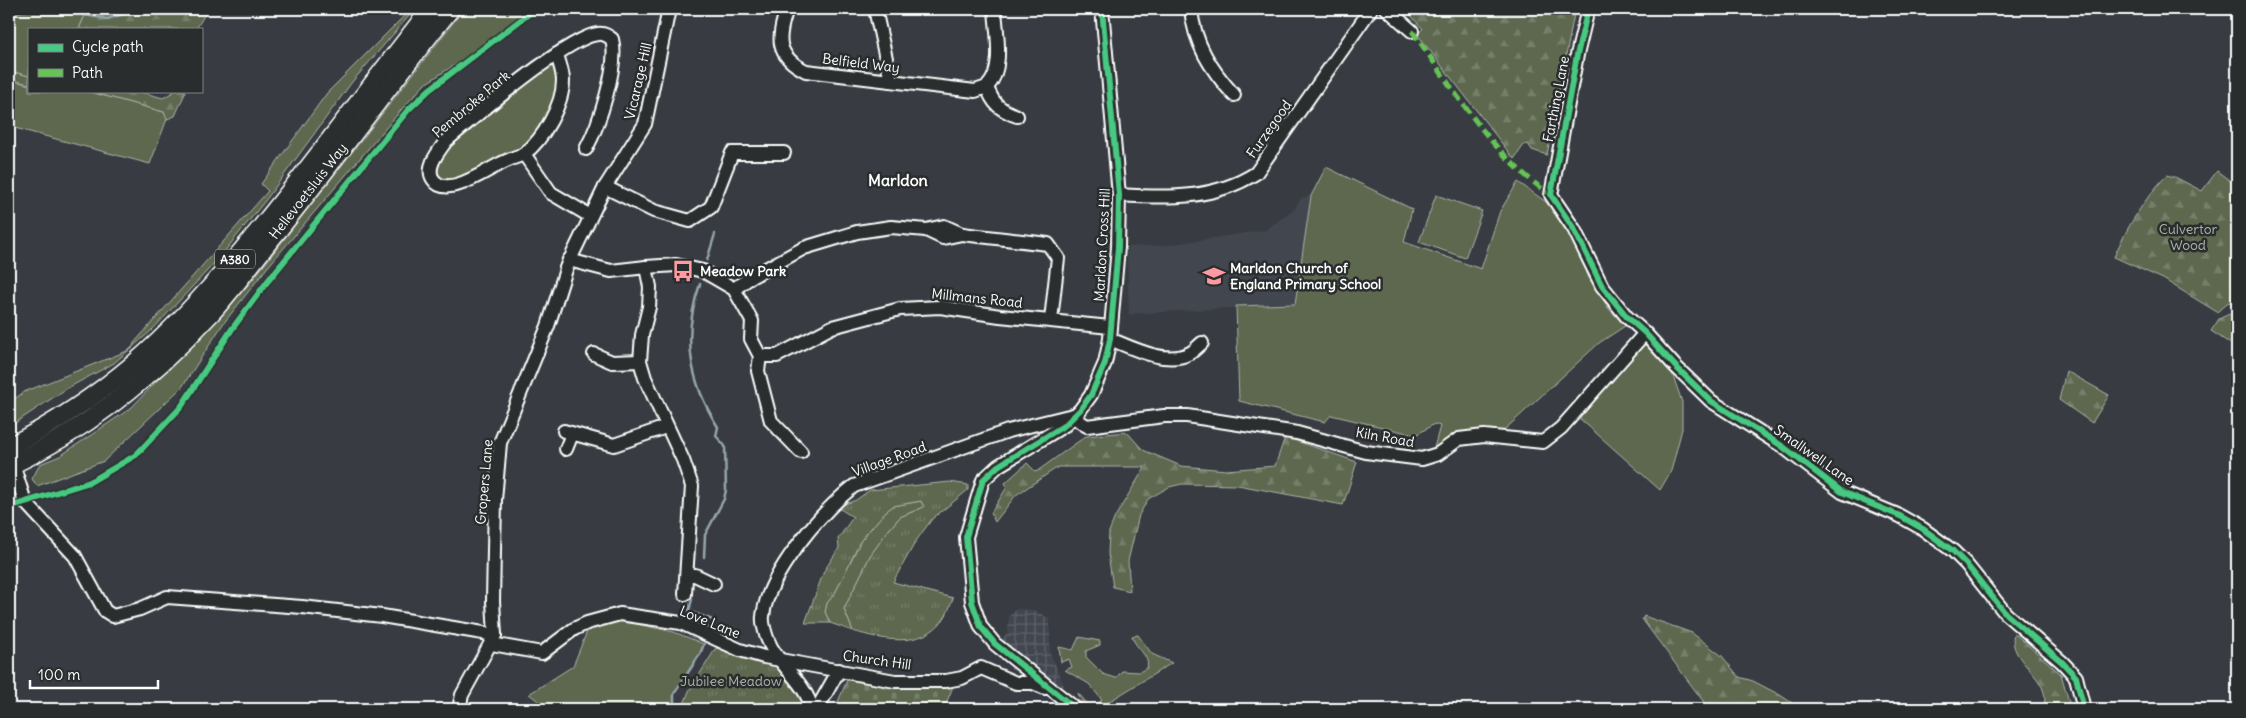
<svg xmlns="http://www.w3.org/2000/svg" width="2246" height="718" viewBox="0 0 2246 718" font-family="Delius,sans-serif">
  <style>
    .built { fill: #424650 }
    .industrial { fill: url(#industrial-grid) }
    .green { fill: #5d6850; stroke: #aeb4a8 }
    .forest { fill: url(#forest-firs); stroke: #aeb4a8 }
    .cemetery { fill: url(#cemetery-stones); stroke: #aeb4a8 }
    .park { fill: url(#park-tufts); stroke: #aeb4a8 }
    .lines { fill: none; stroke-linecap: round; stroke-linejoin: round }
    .stream { stroke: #96a6ac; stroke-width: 2.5 }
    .minor-casing { stroke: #fff; stroke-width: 16 }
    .highway-casing { stroke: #fff; stroke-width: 21 }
    .minor { stroke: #2a2d2e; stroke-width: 12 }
    .highway { stroke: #2a2d2e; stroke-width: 18 }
    .quiet { stroke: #66c356; stroke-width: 5; stroke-dasharray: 10 5; stroke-linecap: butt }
    .cycleway-casing { stroke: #2a2d2e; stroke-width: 9 }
    .cycleway { stroke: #46c982; stroke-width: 6 }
    .labels { text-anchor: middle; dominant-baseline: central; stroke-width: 5; stroke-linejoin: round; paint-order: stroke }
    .shield { fill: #2a2d2e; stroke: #bfc0c0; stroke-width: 1 }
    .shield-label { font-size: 12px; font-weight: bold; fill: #fff }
    .street-label { font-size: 14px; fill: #fff; stroke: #2a2d2e }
    .park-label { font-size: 14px; fill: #aeb4a8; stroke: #2a2d2e }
    .poi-label { font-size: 14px; font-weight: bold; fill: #fff; stroke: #2a2d2e; text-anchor: start }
    .quarter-label { font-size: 16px; font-weight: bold; fill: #fff; stroke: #2a2d2e }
  </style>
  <defs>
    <pattern id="industrial-grid" width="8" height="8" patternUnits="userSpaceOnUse" patternTransform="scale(1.25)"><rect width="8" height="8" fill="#424650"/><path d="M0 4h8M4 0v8" fill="none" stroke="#5e626a"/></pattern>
    <pattern id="forest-firs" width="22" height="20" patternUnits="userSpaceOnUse" patternTransform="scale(1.25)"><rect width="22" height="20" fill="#5d6850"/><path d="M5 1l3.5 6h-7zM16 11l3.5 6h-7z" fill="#757f6a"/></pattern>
    <pattern id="cemetery-stones" width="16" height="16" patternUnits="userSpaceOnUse" patternTransform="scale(1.25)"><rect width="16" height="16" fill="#5d6850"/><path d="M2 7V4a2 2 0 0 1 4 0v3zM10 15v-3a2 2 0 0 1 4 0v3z" fill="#757f6a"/></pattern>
    <pattern id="park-tufts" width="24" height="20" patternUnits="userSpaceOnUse" patternTransform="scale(1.25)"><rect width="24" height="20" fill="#5d6850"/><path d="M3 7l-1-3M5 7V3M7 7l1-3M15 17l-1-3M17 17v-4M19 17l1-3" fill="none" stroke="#757f6a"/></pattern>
  </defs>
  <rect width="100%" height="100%" fill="#383c42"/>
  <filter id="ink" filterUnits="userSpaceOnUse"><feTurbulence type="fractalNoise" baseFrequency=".02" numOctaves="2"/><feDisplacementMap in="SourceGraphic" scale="10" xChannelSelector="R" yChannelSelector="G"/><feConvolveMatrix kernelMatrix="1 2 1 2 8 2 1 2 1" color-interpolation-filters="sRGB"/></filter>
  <g filter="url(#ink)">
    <path class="built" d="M1311,196L1295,304L1129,314L1127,247L1169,245L1265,230L1294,210L1301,198Z"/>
    <path class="industrial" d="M1017,609L1034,610L1050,619V653L1064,685L1060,691L1000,641L1008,632L1009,616Z"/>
    <g class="green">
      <path d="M36,9H69L85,15L79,29H29V76L9,71V13Z"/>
      <path d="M411,9H415L352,82L268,197L220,257L152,330L114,363L66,389L9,427V403L24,392L132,349L134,343L268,191L261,184L327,93Z"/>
      <path d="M464,9H528L490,42L425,84L402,109L266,269L223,324L182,387L104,461L37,486L32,479L40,464L60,456L131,408L250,283Z"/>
      <path d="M550,65L556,68C562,84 545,130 533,142C513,160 468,178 442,184L435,172L439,159L448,146Z"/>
      <path d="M9,79L29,85V91H87L164,112L167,119L150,164L11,127Z"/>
      <path d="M1326,167L1412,209L1404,242L1481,269L1500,211L1518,182L1546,202L1568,229L1589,278L1609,309L1625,326L1599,343L1501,433L1453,437L1434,448L1440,426L1434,424L1416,435L1331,415L1325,422L1239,401L1236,306L1295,304L1311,196Z"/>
      <path d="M1436,195L1482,211L1465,258L1419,242Z"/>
      <path d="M1645,340L1670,367L1682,402V429L1671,471L1660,490L1578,417Z"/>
      <path d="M921,501L924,507L900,517L887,532L870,556L844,609L853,631L830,623L825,612L827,603L835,593L861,540L885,512L893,506Z"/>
      <path d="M618,620L674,632L704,644L700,654L674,694V709H549L529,694L573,666L590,624Z"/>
      <path d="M1138,635L1152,654L1172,663L1097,709H1089L1081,701L1078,693L1091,708L1102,700L1089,684L1065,670L1072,667L1069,659L1061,662L1059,647L1073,650L1079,637L1100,641V645L1086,651V657L1103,674L1116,678L1122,671L1139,672L1147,668C1151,656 1134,647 1132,636Z"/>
    </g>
    <g class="forest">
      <path d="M69,9H208L196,29H79L85,15Z"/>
      <path d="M1405,9H1575L1547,155L1532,150L1528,144L1524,145L1514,159L1417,34L1423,29Z"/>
      <path d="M9,71L29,76V84L9,79Z"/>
      <path d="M87,91H137L163,98L175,91H186L175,116L167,119L164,112Z"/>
      <path d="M2217,171L2237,186V300L2227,303L2217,312L2163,279L2114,257C2127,227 2144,199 2167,175L2175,177L2202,191Z"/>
      <path d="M2229,314L2237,318V348L2211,331L2219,319Z"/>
      <path d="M2066,371L2109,395L2092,423L2059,400Z"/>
      <path d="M1127,432L1143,450L1181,466L1226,470L1275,466L1285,437L1357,462L1343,505L1238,485L1182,484L1169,487L1148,499L1139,515L1128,561L1130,591L1113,587L1108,554L1109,532L1115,517L1145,467H1058L1016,495L995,522L991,513L1007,487L1005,483L1027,463L1036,472L1086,436Z"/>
      <path d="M1644,616L1692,633L1722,656L1739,677L1753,681L1780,695L1801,709H1709L1642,619Z"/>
      <path d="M2014,633L2061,674L2071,709H2043C2055,677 2006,663 2014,633Z"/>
    </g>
    <path class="cemetery" d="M850,673L954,684L944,709H835Z"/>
    <g class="park">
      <path d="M950,482L968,485V490L932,519L916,541L893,582L953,598C950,605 948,614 943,620C921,649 883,640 853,631L844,609L870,556L887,532L900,517L924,507L921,501L893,506L885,512L861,540L835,593L827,603L825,612L830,623H805L824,571L839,548L838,539L853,517L840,509V506L856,500L870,490Z"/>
      <path d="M716,648C737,654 769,657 785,673C795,683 801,698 808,709H682L689,691Z"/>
    </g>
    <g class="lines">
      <g class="stream">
        <path d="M69,9L85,15L107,19L130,12L194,13"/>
        <path d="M9,13L36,9"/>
        <path d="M707,260L715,234"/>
        <path d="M700,284C682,336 689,381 718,427L716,436L725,446L726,490L724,499L705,535L704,557"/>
        <path d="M692,599L689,611L715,621"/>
        <path d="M674,709V694L700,654L704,644"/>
      </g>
      <g class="minor-casing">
        <g id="minor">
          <path d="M787,9C777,37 775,56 806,71L975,91L987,87"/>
          <path d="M875,9L891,81"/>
          <path d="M995,9C996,31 1005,69 987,87C993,104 1000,110 1017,116"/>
          <path d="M1191,9C1194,43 1211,70 1234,95"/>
          <path d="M1387,9L1412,31"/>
          <path d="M1588,9L1577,55L1551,195L1574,229L1602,286L1627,317L1645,333L1675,366L1711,401L1782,446L1842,492L1900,516L1923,529L1953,551L1966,564L2006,614L2062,662L2076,677L2084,709"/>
          <path d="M586,149C599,125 619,65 612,39C608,36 604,33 598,34C569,36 472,119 446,141C439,151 425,167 433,179C446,200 486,170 502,163C509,159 517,157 524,154L551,193L590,216"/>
          <path d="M524,154C543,140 563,104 563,81C563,71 559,63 557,54"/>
          <path d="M605,187L654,211L690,221L711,207L732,153H784"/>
          <path d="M1119,195C1167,198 1214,200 1256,173L1371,9"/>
          <path d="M926,230L944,226L962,234L1048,244L1058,258L1051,320"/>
          <path d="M569,260L611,271L646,267L650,287L649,307L642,335L640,361L645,378L683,460L692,486L685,594"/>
          <path d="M646,267L676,265L703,271L734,289L752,321L751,339L760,356L758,371L771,421L801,452"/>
          <path d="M566,268L605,187L645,124L669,9"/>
          <path d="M734,289L751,277L804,248L857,232L891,227L926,230L943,238L962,234"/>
          <path d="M1110,339C1132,348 1167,366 1190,353C1194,351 1198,346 1202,343"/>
          <path d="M594,354L612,362L640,361"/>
          <path d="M760,356H777L832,327L900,309L940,307L1000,316L1110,327"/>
          <path d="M1076,414L1079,421L1087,426L1164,416H1187L1297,433L1366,452L1422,459L1438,454L1459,439L1484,436L1543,442L1561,428L1645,333"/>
          <path d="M564,431L614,445L666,427"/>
          <path d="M566,449L572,434"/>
          <path d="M13,464L25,502L75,556L105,611L113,616L140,609L167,597L302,607L382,616L495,635"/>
          <path d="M687,575H695L714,584"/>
          <path d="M492,644L542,653L574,629L587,623L620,614L681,623L740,650L764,657L895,681H946L962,678L981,668L1016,683H1033L1045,688"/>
          <path d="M459,709L462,695L495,635L493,601L495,500L500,443L548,326L569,260"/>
          <path d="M812,709C805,681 777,665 767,638C765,632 762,622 763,616C768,573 821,512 854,486L1008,431L1073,415"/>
          <path d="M817,709L839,670"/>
          <path d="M1076,709L995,644L981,627L972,602L966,537L983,480L998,466L1065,425L1080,410L1091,395L1105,363L1110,339L1118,247L1119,195L1102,9"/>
        </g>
      </g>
      <g class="highway-casing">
        <g id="highway">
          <path d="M9,447C54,424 96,396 135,363C176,328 212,287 247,245C311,168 369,87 431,9"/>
          <path d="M9,466C85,431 153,376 210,314C231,291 249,266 269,241C331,165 388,85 450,9"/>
        </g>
      </g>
      <use href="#minor" class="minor"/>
      <use href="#highway" class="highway"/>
      <path class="quiet" d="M1412,31C1454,89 1490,154 1551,195"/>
      <g class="cycleway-casing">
        <g id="cycleway">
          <path d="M1588,9L1577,55L1551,195L1574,229L1602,286L1627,317L1645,333L1675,366L1711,401L1782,446L1842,492L1900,516L1923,529L1953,551L1966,564L2006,614L2062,662L2076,677L2084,709"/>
          <path d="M9,507L90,482L136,455L181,407L232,329L267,282L408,110L429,90L535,9"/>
          <path d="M1076,709L995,644L981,627L972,602L966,537L983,480L998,466L1065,425L1080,410L1091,395L1105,363L1110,339L1118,247L1119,195L1102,9"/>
        </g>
      </g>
      <use href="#cycleway" class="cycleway"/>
    </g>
  </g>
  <defs>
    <g id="bus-bare" transform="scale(1.725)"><path d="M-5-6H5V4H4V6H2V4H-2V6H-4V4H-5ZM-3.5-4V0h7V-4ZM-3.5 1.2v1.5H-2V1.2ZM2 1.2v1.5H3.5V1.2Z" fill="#ff9aa2" stroke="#2a2d2e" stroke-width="2.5" paint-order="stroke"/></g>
    <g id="school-bare" transform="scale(1.725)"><path d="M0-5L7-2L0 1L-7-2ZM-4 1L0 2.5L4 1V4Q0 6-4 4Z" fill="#ff9aa2" stroke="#2a2d2e" stroke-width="2.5" paint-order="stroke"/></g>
  </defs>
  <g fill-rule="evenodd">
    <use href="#bus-bare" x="683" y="271"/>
    <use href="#school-bare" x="1214" y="276"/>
  </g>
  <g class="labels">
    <rect class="shield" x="215" y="249.5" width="40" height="19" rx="4"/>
    <g class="shield-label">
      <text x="235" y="259">A380</text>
    </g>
    <g class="street-label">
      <text transform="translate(861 63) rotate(7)">Belfield Way</text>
      <text transform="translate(638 81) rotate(-77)">Vicarage Hill</text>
      <text transform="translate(1556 99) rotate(-79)">Farthing Lane</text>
      <text transform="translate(471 104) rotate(-40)">Pembroke Park</text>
      <text transform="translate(1269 129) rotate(-55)">Furzegood</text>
      <text transform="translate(308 191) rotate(-52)">Hellevoetsluis Way</text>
      <text transform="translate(1102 245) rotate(-87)">Marldon Cross Hill</text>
      <text transform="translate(977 298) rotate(6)">Millmans Road</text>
      <text transform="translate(1385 437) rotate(10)">Kiln Road</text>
      <text transform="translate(1814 455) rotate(35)">Smallwell Lane</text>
      <text transform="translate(889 459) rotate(-20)">Village Road</text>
      <text transform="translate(484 482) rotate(-85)">Gropers Lane</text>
      <text transform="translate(710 622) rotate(22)">Love Lane</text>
      <text transform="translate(877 660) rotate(8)">Church Hill</text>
    </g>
    <g class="park-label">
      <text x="2188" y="229">Culvertor<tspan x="2188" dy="16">Wood</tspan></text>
      <text x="731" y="681">Jubilee Meadow</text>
    </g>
    <g class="poi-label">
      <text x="1230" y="268">Marldon Church of<tspan x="1230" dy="16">England Primary School</tspan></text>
      <text x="700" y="271">Meadow Park</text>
    </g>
    <g class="quarter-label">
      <text x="898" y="180">Marldon</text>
    </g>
  </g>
  <rect width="2246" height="718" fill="none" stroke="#2a2d2e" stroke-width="30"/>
  <rect x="15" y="15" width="2216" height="688" fill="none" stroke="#fff" stroke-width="2" filter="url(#ink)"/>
  <rect x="28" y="28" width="175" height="65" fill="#2a2d2e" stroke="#7f8182"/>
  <rect x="38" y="44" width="25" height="8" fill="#46c982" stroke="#7f8182"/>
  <text x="72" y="52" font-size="15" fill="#ffffff">Cycle path</text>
  <rect x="38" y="69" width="25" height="8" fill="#66c356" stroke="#7f8182"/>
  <text x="72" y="78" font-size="15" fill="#ffffff">Path</text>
  <path d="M30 680v8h128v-8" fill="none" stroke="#ffffff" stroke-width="2.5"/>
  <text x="38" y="680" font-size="15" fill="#ffffff" stroke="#2a2d2e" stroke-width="4" paint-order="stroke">100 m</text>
</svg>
